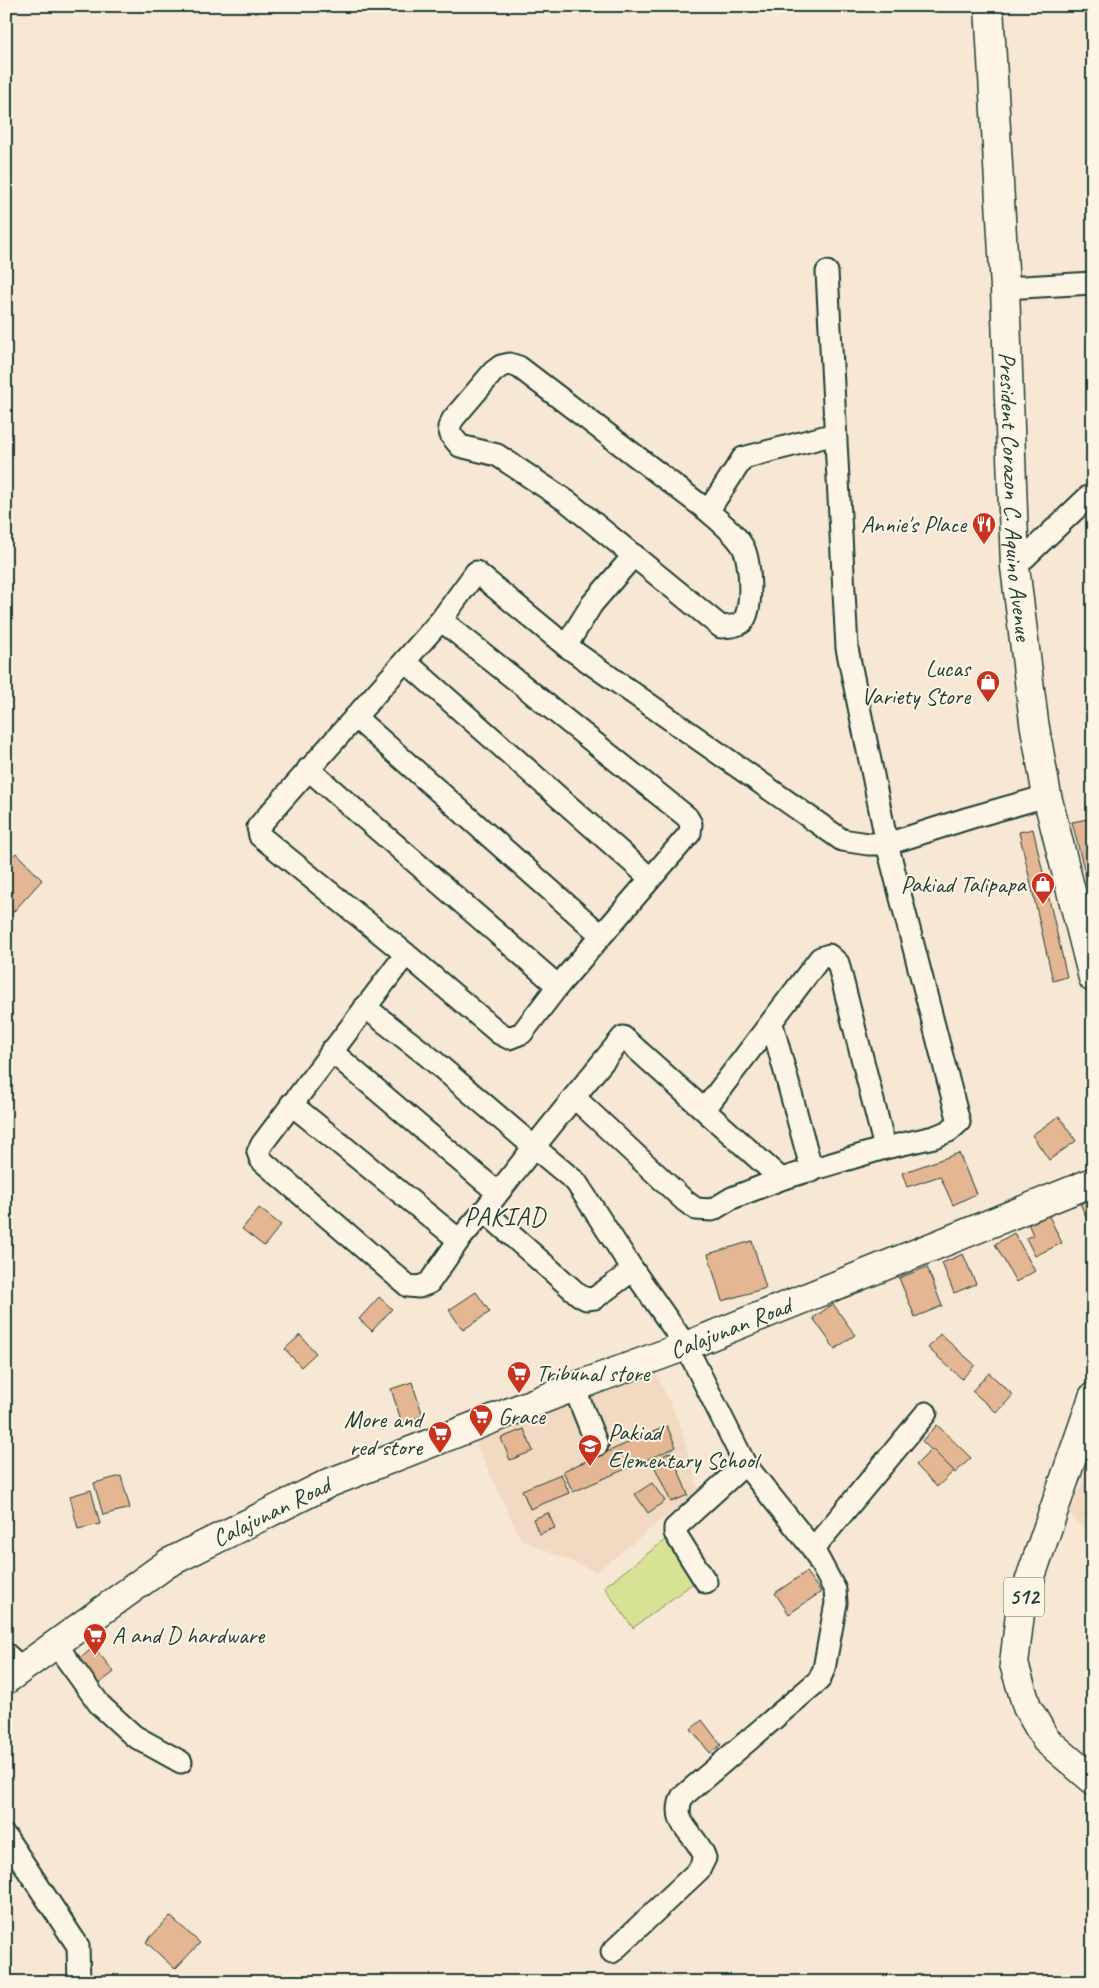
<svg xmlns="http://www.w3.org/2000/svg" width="1099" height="1988" viewBox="0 0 1099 1988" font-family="Caveat,sans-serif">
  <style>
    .built { fill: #f1d9c2 }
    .green { fill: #d7e295; stroke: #7b9064 }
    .building { fill: #e4b694; stroke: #1f3d34 }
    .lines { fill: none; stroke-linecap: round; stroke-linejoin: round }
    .minor-casing { stroke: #1f3d34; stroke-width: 25 }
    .major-casing { stroke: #1f3d34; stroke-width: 31 }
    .minor { stroke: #fcf5e5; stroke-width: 21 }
    .major { stroke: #fcf5e5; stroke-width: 28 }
    .labels { text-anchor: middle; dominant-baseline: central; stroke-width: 4; stroke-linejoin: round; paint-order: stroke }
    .shield { fill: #fcf5e5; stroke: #617469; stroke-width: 1 }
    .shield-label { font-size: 22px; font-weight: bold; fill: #1f3d34 }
    .street-label { font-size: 24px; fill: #1f3d34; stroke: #fcf5e5 }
    .poi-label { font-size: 24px; fill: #1f3d34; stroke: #fcf5e5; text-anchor: end }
    .quarter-label { font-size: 26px; letter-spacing: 1px; fill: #1f3d34; stroke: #fcf5e5 }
  </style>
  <rect width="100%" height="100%" fill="#f7e8d5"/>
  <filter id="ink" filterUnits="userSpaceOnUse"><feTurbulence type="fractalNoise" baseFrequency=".02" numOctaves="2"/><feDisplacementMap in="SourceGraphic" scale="10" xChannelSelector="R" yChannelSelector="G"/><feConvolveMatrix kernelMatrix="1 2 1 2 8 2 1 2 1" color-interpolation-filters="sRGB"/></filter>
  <g filter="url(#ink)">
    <g class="built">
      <path d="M651,1363L680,1424L699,1491L596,1572L521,1540L476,1443Z"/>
      <path d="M1093,1456V1539L1070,1514Z"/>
    </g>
    <path class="green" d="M665,1540L696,1581L633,1628L604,1587Z"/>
    <g class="building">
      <path d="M1088,819L1093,838V904L1072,822Z"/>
      <path d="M1033,829L1067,977L1053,981L1019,832Z"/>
      <path d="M16,853L42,880L6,920V863Z"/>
      <path d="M1059,1116L1076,1141L1049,1160L1032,1135Z"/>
      <path d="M959,1153L976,1194L953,1205L940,1176L907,1187L902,1173Z"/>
      <path d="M1093,1197V1228H1091L1080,1203Z"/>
      <path d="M259,1208L281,1225L264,1246L242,1229Z"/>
      <path d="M1047,1212L1062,1243L1035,1256L1026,1238L1033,1235L1027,1221Z"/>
      <path d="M1014,1233L1035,1271L1016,1282L995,1244Z"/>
      <path d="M752,1241L766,1288L722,1301L708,1254Z"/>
      <path d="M963,1254L976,1284L954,1293L942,1263Z"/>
      <path d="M927,1267L942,1306L915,1317L899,1278Z"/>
      <path d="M476,1292L490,1312L463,1330L449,1310Z"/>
      <path d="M379,1297L392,1309L372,1331L359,1319Z"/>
      <path d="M833,1304L855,1335L835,1349L813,1318Z"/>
      <path d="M940,1334L975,1365L962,1379L928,1348Z"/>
      <path d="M300,1335L316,1353L301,1367L285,1349Z"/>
      <path d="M989,1373L1013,1395L997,1413L972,1391Z"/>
      <path d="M412,1382L423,1416L402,1423L391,1389Z"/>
      <path d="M937,1425L971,1458L955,1473L922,1441Z"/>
      <path d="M667,1426L676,1447L573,1492L563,1471Z"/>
      <path d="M524,1429L533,1451L510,1460L501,1438Z"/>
      <path d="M932,1449L954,1471L937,1487L916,1465Z"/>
      <path d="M671,1452L688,1495L671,1502L652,1461Z"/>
      <path d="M561,1474L569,1493L530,1509L522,1490Z"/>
      <path d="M121,1476L130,1508L103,1515L94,1483Z"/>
      <path d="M652,1483L665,1501L648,1513L635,1494Z"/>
      <path d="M91,1490L100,1524L78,1529L70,1496Z"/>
      <path d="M1093,1502V1518L1086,1515Z"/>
      <path d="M548,1513L555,1528L539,1534L533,1519Z"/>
      <path d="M806,1572L821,1592L789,1614L775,1593Z"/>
      <path d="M94,1647L114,1672L94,1688L74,1663Z"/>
      <path d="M702,1720L721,1745L710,1753L691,1729Z"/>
      <path d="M170,1916L200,1943L175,1969L146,1942Z"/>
    </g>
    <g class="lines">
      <g class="minor-casing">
        <g id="minor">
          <path d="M1005,288L1093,283"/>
          <path d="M510,364L519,367L708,511C720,522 735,533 743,547C751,561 754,614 741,623C735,627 728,626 721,627L568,502L497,455L460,446L451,435L449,427L453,419L493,372L501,366Z"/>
          <path d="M708,511L743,458L835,434"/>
          <path d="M1015,567L1088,497H1093"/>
          <path d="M441,620L687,817L691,824L690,833L558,986L522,1033L509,1038L499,1033L406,954L260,836L258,827L441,620L476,572L566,646L842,840L868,844H887L969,818L1047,796"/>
          <path d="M566,646L592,604L634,555"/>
          <path d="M405,661L650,878"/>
          <path d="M355,717L601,935"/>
          <path d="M308,769L558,986"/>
          <path d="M406,954L262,1144L258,1152L261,1160L408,1286L419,1287L429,1283L459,1240L484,1211L579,1295L586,1299L595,1298L633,1270L686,1346L745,1464L813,1549L835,1590L836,1603L824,1669L819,1680L682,1797C670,1826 698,1834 705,1858L699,1870L612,1952"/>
          <path d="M365,1007L429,1057L534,1147L574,1097"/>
          <path d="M772,1024L812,1171"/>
          <path d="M331,1051L497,1192"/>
          <path d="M291,1104L459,1240"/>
          <path d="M705,1109L820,958L829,955L838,963L885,1148"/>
          <path d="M781,1179L623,1037L574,1097L685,1201L696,1209L712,1210L732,1198L781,1179L885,1148L934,1137L949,1131L959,1122L887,844L847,648L827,272"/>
          <path d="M484,1211L534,1147L576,1182L633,1270"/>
          <path d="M574,1387L597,1445"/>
          <path d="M813,1549L926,1413"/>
          <path d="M706,1582L675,1533V1528L745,1464"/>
          <path d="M55,1643L100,1705L134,1736L181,1762"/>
          <path d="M6,1654L21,1668"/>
          <path d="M6,1837L78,1946L79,1982"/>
        </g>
      </g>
      <g class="major-casing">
        <g id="major">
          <path id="s1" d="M989,6L1005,288L1015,567L1034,722L1047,796L1093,978"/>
          <path d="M1093,1397L1021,1605L1014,1664L1027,1707L1046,1740L1093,1780"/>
          <path id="s2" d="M6,1680L168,1563L329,1483L574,1387L686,1346L1093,1182"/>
        </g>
      </g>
      <use href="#minor" class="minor"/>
      <use href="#major" class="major"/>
    </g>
  </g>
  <defs>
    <g id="restaurant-pin" transform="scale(1.25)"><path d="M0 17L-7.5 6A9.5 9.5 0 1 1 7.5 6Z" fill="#c8321e" stroke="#fcf5e5"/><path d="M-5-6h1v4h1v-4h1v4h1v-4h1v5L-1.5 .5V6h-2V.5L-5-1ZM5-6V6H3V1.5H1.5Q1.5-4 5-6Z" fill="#fff"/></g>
    <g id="shop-pin" transform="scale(1.25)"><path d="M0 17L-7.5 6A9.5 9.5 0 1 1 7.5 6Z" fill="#c8321e" stroke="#fcf5e5"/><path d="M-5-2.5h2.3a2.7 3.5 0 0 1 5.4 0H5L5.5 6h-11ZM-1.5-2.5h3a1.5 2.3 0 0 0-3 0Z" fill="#fff"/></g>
    <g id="supermarket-pin" transform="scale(1.25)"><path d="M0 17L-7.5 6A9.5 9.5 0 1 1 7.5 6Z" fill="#c8321e" stroke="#fcf5e5"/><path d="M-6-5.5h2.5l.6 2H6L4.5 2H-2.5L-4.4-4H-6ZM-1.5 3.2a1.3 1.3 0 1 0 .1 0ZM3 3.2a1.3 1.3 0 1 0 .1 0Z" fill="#fff"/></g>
    <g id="school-pin" transform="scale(1.25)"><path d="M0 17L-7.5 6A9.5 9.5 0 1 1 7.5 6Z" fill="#c8321e" stroke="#fcf5e5"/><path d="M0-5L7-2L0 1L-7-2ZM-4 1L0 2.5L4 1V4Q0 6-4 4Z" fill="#fff"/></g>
  </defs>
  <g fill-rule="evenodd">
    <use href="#restaurant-pin" x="984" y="524"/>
    <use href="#shop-pin" x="988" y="682"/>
    <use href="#shop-pin" x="1043" y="884"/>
    <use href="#supermarket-pin" x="519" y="1373"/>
    <use href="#supermarket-pin" x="481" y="1416"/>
    <use href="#supermarket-pin" x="440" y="1433"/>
    <use href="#school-pin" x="590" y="1446"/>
    <use href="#supermarket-pin" x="95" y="1635"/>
  </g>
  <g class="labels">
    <rect class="shield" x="1004" y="1577.5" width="40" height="39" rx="4"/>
    <g class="shield-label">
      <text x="1024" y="1597">512</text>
    </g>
    <g class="street-label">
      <text stroke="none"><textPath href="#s1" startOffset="491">President Corazon C. Aquino Avenue</textPath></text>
      <text stroke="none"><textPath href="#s2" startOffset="810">Calajunan Road</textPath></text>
      <text stroke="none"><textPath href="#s2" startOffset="315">Calajunan Road</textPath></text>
    </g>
    <g class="poi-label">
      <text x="966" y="524">Annie's Place</text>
      <text x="970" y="668">Lucas<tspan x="970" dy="28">Variety Store</tspan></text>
      <text x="1026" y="884">Pakiad Talipapa</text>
      <text x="536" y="1373" text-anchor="start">Tribunal store</text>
      <text x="498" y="1416" text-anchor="start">Grace</text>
      <text x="422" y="1419">More and<tspan x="422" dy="28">red store</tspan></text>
      <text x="608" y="1432" text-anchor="start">Pakiad<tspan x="608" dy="28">Elementary School</tspan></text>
      <text x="112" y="1635" text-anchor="start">A and D hardware</text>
    </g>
    <g class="quarter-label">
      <text x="505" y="1216">PAKIAD</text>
    </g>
  </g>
  <rect width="1099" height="1988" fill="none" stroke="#fcf5e5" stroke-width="25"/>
  <rect x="12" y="12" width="1074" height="1963" fill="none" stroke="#1f3d34" stroke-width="2" filter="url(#ink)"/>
</svg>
